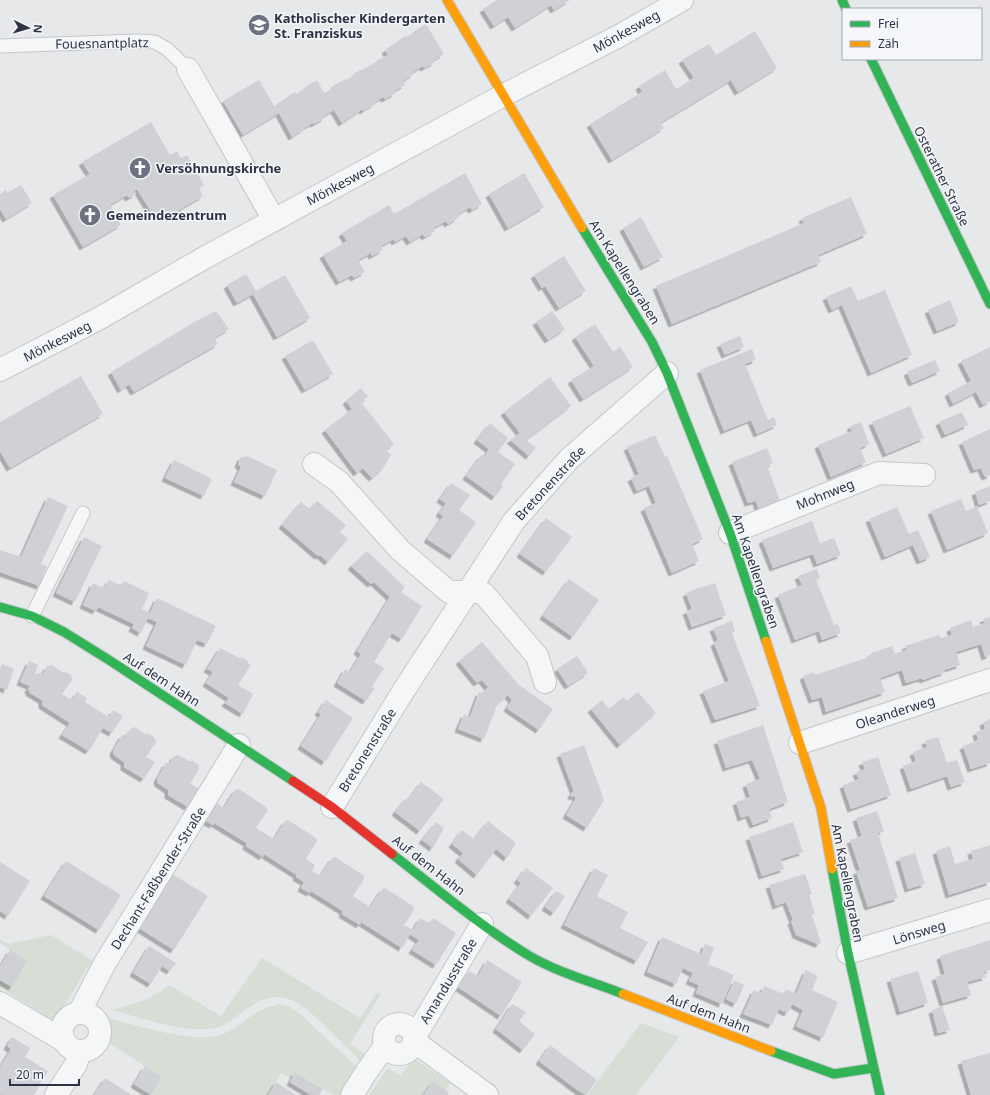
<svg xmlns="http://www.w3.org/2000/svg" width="990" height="1095" viewBox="0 0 990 1095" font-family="'Noto Sans',sans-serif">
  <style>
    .green { fill: #d6ded6 }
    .building { fill: #d0d1d4; filter: url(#shadow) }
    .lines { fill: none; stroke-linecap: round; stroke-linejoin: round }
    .lane-casing { stroke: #c4c6c8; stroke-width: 15 }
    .street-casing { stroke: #c4c6c8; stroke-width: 24 }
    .fast-casing { stroke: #c4c6c8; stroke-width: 11 }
    .slow-casing { stroke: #c4c6c8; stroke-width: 11 }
    .jam-casing { stroke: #c4c6c8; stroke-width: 11 }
    .lane { stroke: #f5f6f7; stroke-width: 13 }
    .street { stroke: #f5f6f7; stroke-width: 22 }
    .fast { stroke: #30b455; stroke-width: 9 }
    .slow { stroke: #ff9f0a; stroke-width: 9 }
    .jam { stroke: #e5322d; stroke-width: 9 }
    .labels { text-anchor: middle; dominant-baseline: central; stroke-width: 3; stroke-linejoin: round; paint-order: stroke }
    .poi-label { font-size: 13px; font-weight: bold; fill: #2b3345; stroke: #f4f6f9; text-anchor: start }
    .street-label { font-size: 13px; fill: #2b3345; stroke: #f4f6f9 }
  </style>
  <defs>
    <filter id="shadow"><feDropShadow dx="-3.5" dy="3.5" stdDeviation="0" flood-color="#0004"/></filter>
  </defs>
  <rect width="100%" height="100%" fill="#e6e8ea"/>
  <g class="green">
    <path d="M51,935L92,960L54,1023L41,1022L45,1015L0,987V980L12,987L28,962L0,943V939L8,944Z"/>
    <path d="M262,958L360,1018L377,992L381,994L350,1044L367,1055L361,1062C350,1050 338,1039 327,1028C307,1008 286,986 256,1003C252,1006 245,1009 241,1013C233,1019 226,1026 215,1028C186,1034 141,1018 112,1010C134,1004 151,1000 169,985L221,1016Z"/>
    <path d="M279,1004L288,1006L300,1014L359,1069L356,1074L334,1061L355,1074L343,1095H333L296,1072L291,1079L281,1073L268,1095H145L147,1092L152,1094L162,1077L109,1043L102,1016C130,1024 194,1044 220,1035C236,1030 247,1017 262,1010C267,1007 274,1006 279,1004Z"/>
    <path d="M641,1023L679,1037L636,1095H587Z"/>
    <path d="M413,1058L450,1083L446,1090L433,1081L423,1095H369L388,1068L401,1076Z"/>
  </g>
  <g class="building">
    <path d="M497,0H570L554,10L551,5L515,28L508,17L494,26L483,9Z"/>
    <path d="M426,24L444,54L434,60L435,62L424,68L423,66L413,72L414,74L403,81L405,85L394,91L396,93L385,99L383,97L374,103V104L363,111L362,109L358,112L342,123L334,110L324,116L325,118L314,124L313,123L304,128V129L292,137L279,113L243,135L223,101L259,80L274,106L295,92L296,94L307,87L306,86L317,80L324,93L335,87L334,85L345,79L346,80L355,75V73L377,62L376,61L388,55L385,50L405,36L406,37L416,32V30Z"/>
    <path d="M755,31L777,68L738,92L731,80L660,123L664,128L612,160L590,124L642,92L639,86L665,70L676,89L694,78L682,60L709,44L716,55Z"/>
    <path d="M151,122L170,155L177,151L181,158L187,155L204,185L199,189L203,196L165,218L160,211L153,215L137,189L134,191L136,194L129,198L127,195L110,205L121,225L83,247L53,195L90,174L82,162Z"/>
    <path d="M465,173L482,204L472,210L470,207L457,215L458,218L448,224L446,221L433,228L435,231L425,237L423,234L410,242L406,236L395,242L394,239L381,246L383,250L372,256L371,253L358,260L365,272L354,278L352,275L339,282L323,255L347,241L342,233L389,205L394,214Z"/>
    <path d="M524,173L544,207L508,228L489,194Z"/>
    <path d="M21,185L32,203L6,219L0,209V194L6,190L7,193Z"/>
    <path d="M851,197L867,234L818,255L821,262L672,324L656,286L804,223L802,218Z"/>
    <path d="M641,217L663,257L644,267L623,228Z"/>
    <path d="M564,256L586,291L559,308L545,286L542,288L534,275Z"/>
    <path d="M246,274L256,291L285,275L310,318L277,337L253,294L237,303L227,285Z"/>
    <path d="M851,286L858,301L885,290L912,355L871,373L842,305L832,310L826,297Z"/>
    <path d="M950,300L959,322L937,331L928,310Z"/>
    <path d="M216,311L229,329L214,338L218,344L134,392L129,384L121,390L111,372L196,321Z"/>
    <path d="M552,311L565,329L548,340L536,322Z"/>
    <path d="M595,324L613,352L620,347L633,367L583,399L571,380L594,366L575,337Z"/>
    <path d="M740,336L744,347L725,355L720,344Z"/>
    <path d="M313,340L333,374L305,390L285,356Z"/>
    <path d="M990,347V401L983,405L976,392L953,404L948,393L971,381L961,361Z"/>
    <path d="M752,349L756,360L745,364L768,420L774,417L777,425L757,434L751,420L724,431L700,370Z"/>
    <path d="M935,360L940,371L912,383L907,372Z"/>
    <path d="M81,376L103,414L10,468L0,451V422Z"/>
    <path d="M550,377L571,406L526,440L536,448L529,456L510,440L520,433L504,412Z"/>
    <path d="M361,388L368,397L361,402L394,444L386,450L391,455L382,470L372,478L363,468L357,473L325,430L352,409L346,401Z"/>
    <path d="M910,406L924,438L886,454L872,422Z"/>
    <path d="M962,412L968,425L945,435L939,422Z"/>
    <path d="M861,422L869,444L860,448L866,462L831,477L818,445L852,431L850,426Z"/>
    <path d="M490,423L508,438L498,452L515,464L501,484L503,486L495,497L466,476L481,455L484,457L489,449L477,440Z"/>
    <path d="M990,429V475L985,477L981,468L974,470L962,442Z"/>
    <path d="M655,435L665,457L667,456L703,539L692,544L699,561L672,573L644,508L656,503L649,486L637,491L631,478L639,474L627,447Z"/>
    <path d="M767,448L773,463L767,466L781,503L760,512L756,501L748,503L732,462Z"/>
    <path d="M247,456L277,470L265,496L234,482L241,467L238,464L241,457H246Z"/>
    <path d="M174,460L212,479L204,496L165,478Z"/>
    <path d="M451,483L470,495L459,510L476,522L453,556L427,539L443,516L439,513L446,503L440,499Z"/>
    <path d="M990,486V501L979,505L975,492Z"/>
    <path d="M48,497L68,506L41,564L47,566L40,586L0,572V550L21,557Z"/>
    <path d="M961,499L966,511L977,506L988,533L947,550L931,511Z"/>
    <path d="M317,501L346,525L340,532L348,539L328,562L320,555L318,556L282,525L301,502L310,509Z"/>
    <path d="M897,507L909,534L918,530L930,557L920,561L913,545L885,557L869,519Z"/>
    <path d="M546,518L572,537L546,572L520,554Z"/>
    <path d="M812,521L820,543L834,538L841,555L817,564L813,554L773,568L762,540Z"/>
    <path d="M84,537L102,546L75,602L56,593Z"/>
    <path d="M367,551L405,587L401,592L422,606L402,639L392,633L374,662L384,668L372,687L375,688L366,701L337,683L345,669L350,672L361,654L357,651L390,597L374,582L371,584L351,566Z"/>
    <path d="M817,569L820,578L816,580L825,602L834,625L838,624L841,633L822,640L819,631L795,640L778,595L802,585L798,576Z"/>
    <path d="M569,579L599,600L573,637L543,616Z"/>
    <path d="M109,580L122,586L124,581L149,593L142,609L150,613L157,598L216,626L207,644L197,640L186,665L146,646L157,622L148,618L141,633L132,628L134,624L98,607L96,611L83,605L93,583L104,588Z"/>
    <path d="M715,583L726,615L692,627L686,611L692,609L686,593L703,586V587Z"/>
    <path d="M990,617V655L985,657L981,644L956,652L960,665L944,670L945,672L923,680L922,678L906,683L902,670L880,678L885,692L826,712L822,697L812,700L803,676L814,672L815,675L872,656L871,653L892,646L895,654L897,653L907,650L905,646L939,635L940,638L952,635L950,628L971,620L973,627L985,623L983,619Z"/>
    <path d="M732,621L735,632L732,633L760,706L715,720L703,691L729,681L714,643L718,640L713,628Z"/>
    <path d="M482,642L519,685L553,709L539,730L507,708L512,700L508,695L497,705L484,739L458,729L464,714L470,717L479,692L482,693L488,687L482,680L477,683L459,661Z"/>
    <path d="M220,648L241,659L242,657L249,662L248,664L251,665L238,685L253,694L243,714L225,703L229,698L206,683L213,672L207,669Z"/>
    <path d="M577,656L588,673L568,686L557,669Z"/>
    <path d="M29,661L38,665L35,674L43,673L47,666L52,665L62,672H66L71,675L72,680L62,694L72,700L77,692L87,698L85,702L109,717L113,710L123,716L112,733L103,728L89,751L62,735L70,723L42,705V700L30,693L28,689L30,686L20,682Z"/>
    <path d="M2,664L14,669L7,690L0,687V669Z"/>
    <path d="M638,692L656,713L620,745L591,709L602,700L609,709L623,697L627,701Z"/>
    <path d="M326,700L353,718L325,762L301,746L321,714L318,712Z"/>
    <path d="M990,719V763L971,769L963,746L978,740L976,732L985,729L983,722Z"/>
    <path d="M763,725L788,802L769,809L772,818L753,825L749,815L741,818L736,802L750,797L746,784L760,779L756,769L752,760L726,768L717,741Z"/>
    <path d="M135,727L145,734H149L154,737L156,742L146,757L155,762L144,779L124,767V762L114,755L113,751L122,735H126L131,729Z"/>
    <path d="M938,737L947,763L957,760L965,782L951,787L947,776L911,789L903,766L916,761L913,752L927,747L925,741Z"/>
    <path d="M584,745L604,800L587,828L566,815L576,798L575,796L572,797L571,793L574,792L560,754Z"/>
    <path d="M178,755L189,761H193L198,764L199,769L190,784L199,789L188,807L168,795V790L158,783L157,779L166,763H170L174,756Z"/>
    <path d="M878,757L891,795L851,809L843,785L859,779L856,772L865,769L862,762Z"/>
    <path d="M421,782L444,799L420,831L395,812L405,799L407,801Z"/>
    <path d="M239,789L266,807L268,810L256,828L274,839L285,821L288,820L316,838L317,841L306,859L315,865L312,871L320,876L332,858L335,857L363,875L364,879L353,896L370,907L382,889L385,888L413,906L414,910L404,925L413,930L420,918L429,923L433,918L456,933L436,965L412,950L419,940L410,934L402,948L361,922L360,925L342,914L343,911L311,891L310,893L301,888L304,882L296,877L297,875L264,854L263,857L246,846L247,843L214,823L213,825L204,820L215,802L224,808L235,790Z"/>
    <path d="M877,811L884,831L878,833L898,898L868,907L856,871L860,870L850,840L862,836L856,818Z"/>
    <path d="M488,821L516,843L507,858L496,849L477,875L458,859L463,853L452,844L462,830L474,839Z"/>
    <path d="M436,822L444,828L433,848L422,840Z"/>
    <path d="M793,822L803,852L781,859L784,869L762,876L749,837Z"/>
    <path d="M990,845V882L949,895L936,851L950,846L955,864L973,859L971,851Z"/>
    <path d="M915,853L925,884L908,889L899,858Z"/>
    <path d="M66,861L121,895L99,930L44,896Z"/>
    <path d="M0,862L30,881L8,916L0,911Z"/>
    <path d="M526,868L553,888L531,916L509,899L521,883L517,880Z"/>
    <path d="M594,868L608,875L597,896L628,912L620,928L648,942L637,961L564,925Z"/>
    <path d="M172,874L208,896L174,950L139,928Z"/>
    <path d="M805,874L812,894L809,895L815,914L812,915L821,943L818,944L796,935L791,921L793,920L786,902L776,906L769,885Z"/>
    <path d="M556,891L565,896L554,913L545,907Z"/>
    <path d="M662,937L701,954L705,944L714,948L708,964L734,975L722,1004L696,993L699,985L689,981L693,973L683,968L676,984L647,972Z"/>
    <path d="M990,940V970L984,972L986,977L967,982L971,995L943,1003L935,977L945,974L940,956Z"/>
    <path d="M149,946L176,963L170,971L162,966L151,984L133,973Z"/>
    <path d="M10,950L28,961L12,987L0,980V967Z"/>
    <path d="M487,960L522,982L501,1016L458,987L469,971L478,976Z"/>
    <path d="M806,970L818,976L812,990L838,1002L823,1038L796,1026L803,1010L792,1004L788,1013L779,1009L772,1025L743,1014L754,990L761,993L764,986L784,994L786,989L796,994Z"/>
    <path d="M918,971L928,1003L900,1012L890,979Z"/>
    <path d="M734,980L744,985L736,1004L726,999Z"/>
    <path d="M512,1004L526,1012L519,1021L535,1034L523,1050L496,1029Z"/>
    <path d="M942,1006L950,1030L938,1033L932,1010Z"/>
    <path d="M12,1037L30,1048L25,1057L48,1071L34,1095H4L2,1094L0,1095V1067L11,1049L7,1046Z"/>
    <path d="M550,1045L597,1080L586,1095L580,1092L539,1061Z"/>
    <path d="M990,1053V1095H971L961,1061Z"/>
    <path d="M145,1066L162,1077L151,1095L134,1084Z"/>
    <path d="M295,1072L323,1089L319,1095H311L290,1082Z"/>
    <path d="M105,1078L132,1095H94Z"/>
    <path d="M433,1081L446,1090L449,1093L448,1095H423Z"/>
    <path d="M276,1082L296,1095H268Z"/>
  </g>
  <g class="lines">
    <g class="lane-casing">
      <g id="lane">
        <path d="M0,46L137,41L155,42L167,49L188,69"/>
        <path d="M32,616L83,513"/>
      </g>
    </g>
    <g class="street-casing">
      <g id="street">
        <path d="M188,69L274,220"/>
        <path d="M0,370L100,318L204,258L504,95L619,36L682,0"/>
        <path d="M314,464L339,482L400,550L449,592H479L484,594L537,656L545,682"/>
        <path d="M730,533L879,473L924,475"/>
        <path d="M800,743L990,680"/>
        <path d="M332,807L404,690L514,521L569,459L667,373"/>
        <path d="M848,953L990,910"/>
        <path d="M0,1003L63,1040"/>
        <path d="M79,1013L105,963L239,745"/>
        <circle cx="81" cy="1032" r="19"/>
        <circle cx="399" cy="1039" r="15"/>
        <path d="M414,1038L482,924"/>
        <path d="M414,1041L487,1095"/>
        <path d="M56,1095L76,1064L80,1051"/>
        <path d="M352,1095L367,1071L385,1046"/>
      </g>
    </g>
    <g class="fast-casing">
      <g id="fast">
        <path d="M842,0L846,9"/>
        <path d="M871,59L990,304"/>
        <path d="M582,228L652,342L667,373L730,533L766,641"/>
        <path d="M0,607L32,616L64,632L109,660L293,781"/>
        <path d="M392,854C436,888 480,926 528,955C556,972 593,982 623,994"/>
        <path d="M832,869L848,953L880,1095"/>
        <path d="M771,1051L834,1074L873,1068"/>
      </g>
    </g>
    <g class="slow-casing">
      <g id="slow">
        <path d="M447,0L582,228"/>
        <path d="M766,641L821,808L832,869"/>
        <path d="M623,994L771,1051"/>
      </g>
    </g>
    <g class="jam-casing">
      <path id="jam" d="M293,781L332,807L392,854"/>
    </g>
    <use href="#lane" class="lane"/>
    <use href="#street" class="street"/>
    <use href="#fast" class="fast"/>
    <use href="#slow" class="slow"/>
    <use href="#jam" class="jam"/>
  </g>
  <defs>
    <g id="school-disc" transform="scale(1.15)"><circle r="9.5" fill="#6c727f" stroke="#f4f6f9"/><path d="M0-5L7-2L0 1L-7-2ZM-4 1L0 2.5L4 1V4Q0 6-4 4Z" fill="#fff"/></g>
    <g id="church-disc" transform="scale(1.15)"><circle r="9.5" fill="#6c727f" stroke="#f4f6f9"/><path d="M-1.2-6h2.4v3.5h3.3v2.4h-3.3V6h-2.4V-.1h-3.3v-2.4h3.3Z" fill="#fff"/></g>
  </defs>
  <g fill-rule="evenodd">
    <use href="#school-disc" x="259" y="25"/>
    <use href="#church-disc" x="140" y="168"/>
    <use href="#church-disc" x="90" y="215"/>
  </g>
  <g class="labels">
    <g class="poi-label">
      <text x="274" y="18">Katholischer Kindergarten<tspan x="274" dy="15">St. Franziskus</tspan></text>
      <text x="156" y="168">Versöhnungskirche</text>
      <text x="106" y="215">Gemeindezentrum</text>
    </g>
    <g class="street-label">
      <text transform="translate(626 31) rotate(-29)">Mönkesweg</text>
      <text transform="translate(102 43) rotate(-1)">Fouesnantplatz</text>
      <text transform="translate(942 176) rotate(64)">Osterather Straße</text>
      <text transform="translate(340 184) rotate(-28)">Mönkesweg</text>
      <text transform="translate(625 272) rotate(58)">Am Kapellengraben</text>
      <text transform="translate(57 341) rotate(-27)">Mönkesweg</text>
      <text transform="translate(550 483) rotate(-47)">Bretonenstraße</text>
      <text transform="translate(825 494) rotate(-22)">Mohnweg</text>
      <text transform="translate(756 571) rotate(71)">Am Kapellengraben</text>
      <text transform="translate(162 679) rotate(33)">Auf dem Hahn</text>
      <text transform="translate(895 712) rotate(-18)">Oleanderweg</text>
      <text transform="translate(367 750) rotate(-58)">Bretonenstraße</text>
      <text transform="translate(429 865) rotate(38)">Auf dem Hahn</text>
      <text transform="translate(158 878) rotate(-58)">Dechant-Faßbender-Straße</text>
      <text transform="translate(848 883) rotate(79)">Am Kapellengraben</text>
      <text transform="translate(919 932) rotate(-17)">Lönsweg</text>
      <text transform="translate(448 981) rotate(-59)">Amandusstraße</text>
      <text transform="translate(709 1013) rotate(21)">Auf dem Hahn</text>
    </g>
  </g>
  <rect x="842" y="8" width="140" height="52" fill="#f4f6f9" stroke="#a4a8b1"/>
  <rect x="850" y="21" width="20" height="6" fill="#30b455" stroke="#a4a8b1"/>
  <text x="878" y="28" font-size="12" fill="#2b3345">Frei</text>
  <rect x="850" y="41" width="20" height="6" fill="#ff9f0a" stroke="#a4a8b1"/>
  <text x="878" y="48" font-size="12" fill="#2b3345">Zäh</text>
  <g transform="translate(28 28) rotate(95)" stroke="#f4f6f9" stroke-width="3" paint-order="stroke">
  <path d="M0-3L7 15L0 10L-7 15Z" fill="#2b3345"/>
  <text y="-6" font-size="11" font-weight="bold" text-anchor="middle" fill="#2b3345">N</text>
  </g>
  <path d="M10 1079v6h69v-6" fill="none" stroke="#2b3345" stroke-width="2"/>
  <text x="16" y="1079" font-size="12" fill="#2b3345" stroke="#f4f6f9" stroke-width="3" paint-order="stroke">20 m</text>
</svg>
